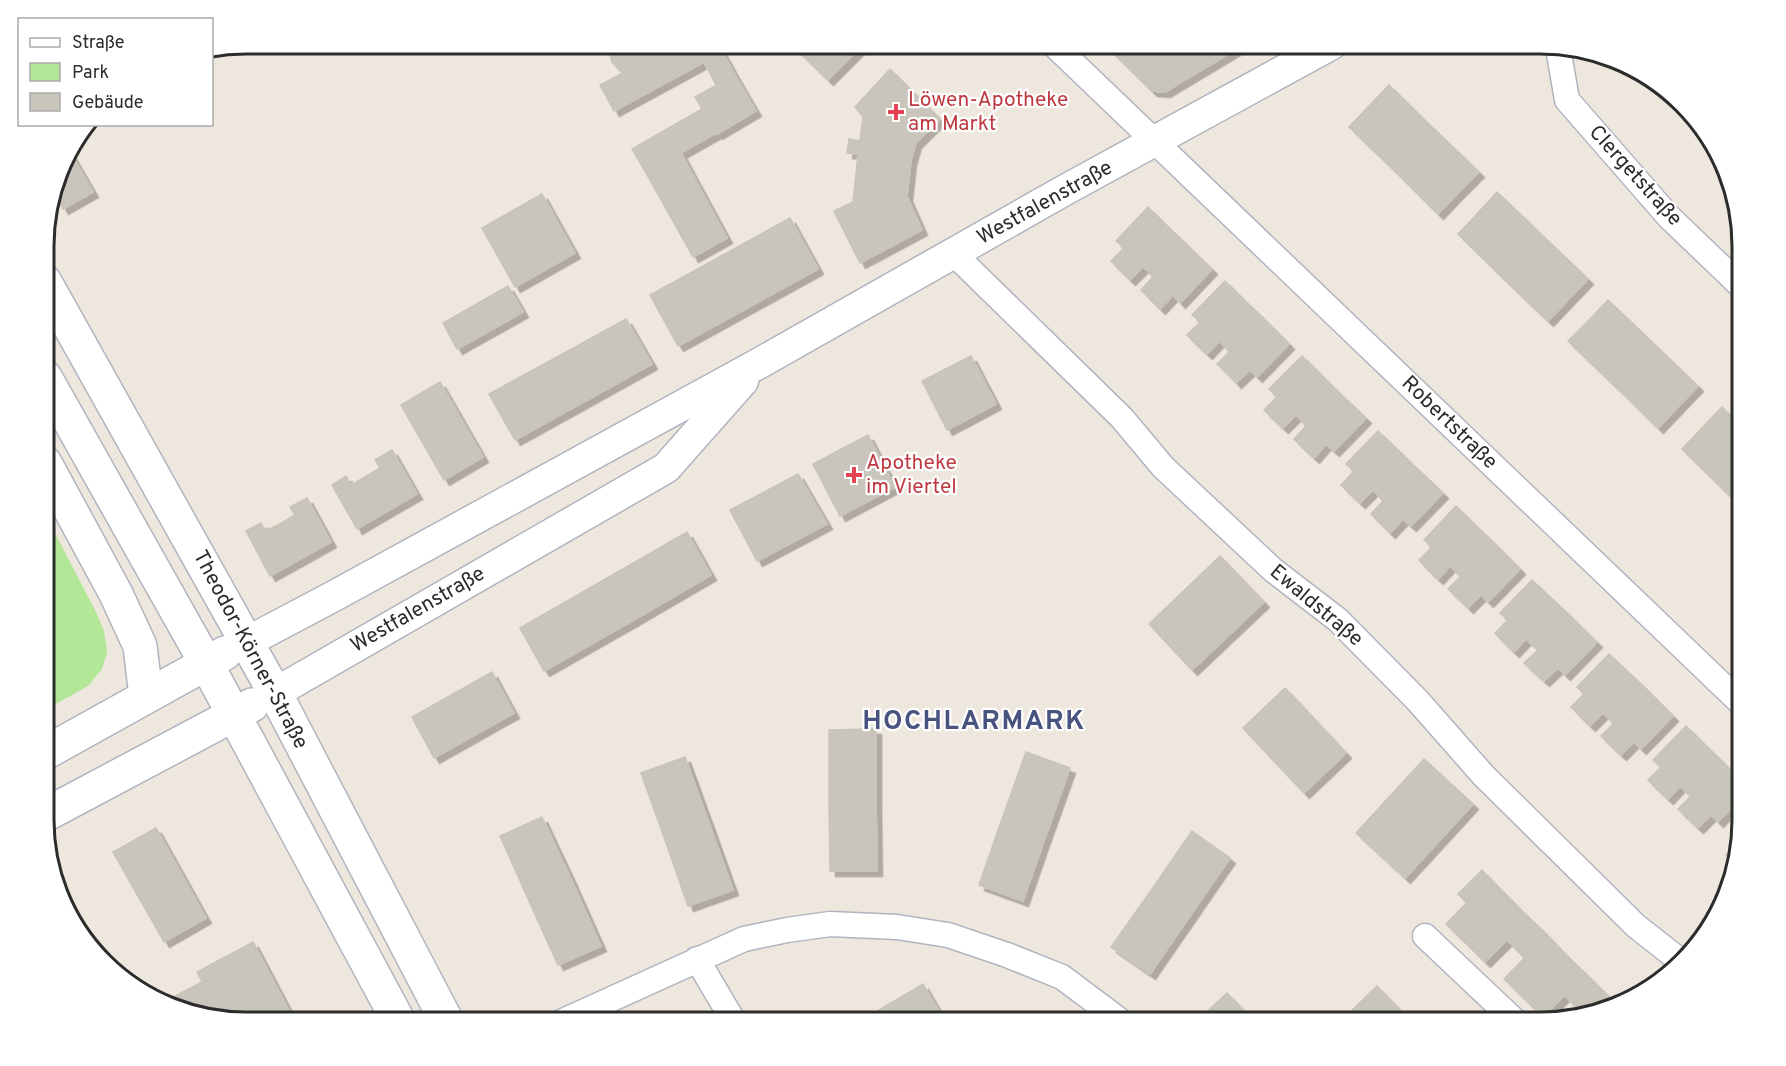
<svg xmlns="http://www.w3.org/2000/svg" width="1786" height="1066" viewBox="0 0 1786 1066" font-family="Overpass,sans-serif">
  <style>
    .green { fill: #b2e797 }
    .building { fill: #c9c5bc; stroke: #cac3b7; stroke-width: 1.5; filter: url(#shadow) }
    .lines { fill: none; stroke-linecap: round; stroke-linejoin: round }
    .minor-casing { stroke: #b1b4c0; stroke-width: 27 }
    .tertiary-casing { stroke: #b1b4c0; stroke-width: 33 }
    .secondary-casing { stroke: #b1b4c0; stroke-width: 36 }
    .minor { stroke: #fff; stroke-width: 24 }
    .tertiary { stroke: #fff; stroke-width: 30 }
    .secondary { stroke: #fff; stroke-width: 33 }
    .health-dot { fill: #e0444e; stroke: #fff; stroke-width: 2 }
    .labels { text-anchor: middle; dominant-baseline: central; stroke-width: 4.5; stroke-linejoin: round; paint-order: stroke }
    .health-label { font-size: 21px; fill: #be3a42; stroke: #fff; text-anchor: start }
    .street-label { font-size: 21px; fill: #2c2c2c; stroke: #fff }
    .district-label { font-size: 27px; font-weight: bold; letter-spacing: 1.5px; fill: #49537f; stroke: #fff }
    .rim { fill: none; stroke: #2c2c2c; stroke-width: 3 }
  </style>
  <defs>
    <filter id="shadow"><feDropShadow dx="5.5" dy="5.5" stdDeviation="0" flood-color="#0004"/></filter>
  </defs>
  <rect width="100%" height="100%" fill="#eee7dd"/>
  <path class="green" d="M45,514L96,612L104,631L107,653L102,669L88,686L45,710Z"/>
  <g class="building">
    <path d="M621,44H625L628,47L631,44H677L622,73L612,62L610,53Z"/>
    <path d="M677,44H718L735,75L716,85L704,62L614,111L600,85Z"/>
    <path d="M791,44H861L863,45L828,80Z"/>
    <path d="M1104,44H1231L1235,50L1165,92L1152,91Z"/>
    <path d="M890,69L940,119L916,143L911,160L847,153L849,139L860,141L863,117L855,107Z"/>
    <path d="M735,75L756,111L717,134L695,97Z"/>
    <path d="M1389,85L1435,130L1415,151L1368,107Z"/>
    <path d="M1368,107L1415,151L1395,171L1349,127Z"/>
    <path d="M702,109L716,133L646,173L632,149Z"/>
    <path d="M1435,130L1479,172L1458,193L1415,151Z"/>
    <path d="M1415,151L1458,193L1438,214L1395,171Z"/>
    <path d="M681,153L727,238L693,257L646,173Z"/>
    <path d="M71,154L93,192L63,209L54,192L64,158Z"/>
    <path d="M858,154L911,160L907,196L922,230L860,263L834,211L853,202Z"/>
    <path d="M1497,192L1544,237L1523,259L1477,214Z"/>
    <path d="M542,194L575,253L515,287L482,228Z"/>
    <path d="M1148,207L1165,224L1120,270L1111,261L1124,248L1116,241Z"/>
    <path d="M1477,214L1523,259L1504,279L1458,234Z"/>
    <path d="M790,218L818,269L760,301L732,250Z"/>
    <path d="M1165,224L1180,238L1148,271L1143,267L1130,280L1120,270Z"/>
    <path d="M1544,237L1588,279L1567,301L1523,259Z"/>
    <path d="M1180,238L1195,253L1150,299L1141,290L1153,277L1148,271Z"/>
    <path d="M732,250L760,301L678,346L650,295Z"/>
    <path d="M1195,253L1212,269L1180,303L1173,295L1160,309L1150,299Z"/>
    <path d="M1523,259L1567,301L1548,321L1504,279Z"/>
    <path d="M1225,281L1242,298L1197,345L1187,335L1200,322L1192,315Z"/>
    <path d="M508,286L523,312L457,349L443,323Z"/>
    <path d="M1242,298L1257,312L1224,346L1219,341L1207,354L1197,345Z"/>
    <path d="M1608,300L1655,345L1634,366L1588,321Z"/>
    <path d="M1257,312L1272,327L1227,373L1217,364L1230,351L1224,346Z"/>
    <path d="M626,319L652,364L580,404L555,358Z"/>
    <path d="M1588,321L1634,366L1615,386L1568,341Z"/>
    <path d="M1272,327L1289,344L1257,377L1250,370L1236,383L1227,373Z"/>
    <path d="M1655,345L1698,386L1677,408L1634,366Z"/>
    <path d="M971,356L996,404L947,430L922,381Z"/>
    <path d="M1302,356L1319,373L1273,419L1264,410L1277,397L1269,389Z"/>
    <path d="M555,358L580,404L515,440L489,394Z"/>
    <path d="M1634,366L1677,408L1658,428L1615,386Z"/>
    <path d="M1319,373L1333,387L1301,420L1296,415L1283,428L1273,419Z"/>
    <path d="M440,382L456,410L417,433L401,405Z"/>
    <path d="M1333,387L1348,401L1303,448L1294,439L1306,426L1301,420Z"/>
    <path d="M1348,401L1366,418L1334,451L1326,444L1314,458L1303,448Z"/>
    <path d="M1722,407L1742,427V469L1701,429Z"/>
    <path d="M456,410L483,457L444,480L417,433Z"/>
    <path d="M1701,429L1742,469V479L1728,494L1682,449Z"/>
    <path d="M1378,431L1395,447L1350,494L1341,485L1354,471L1346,464Z"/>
    <path d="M868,435L895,487L840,516L813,464Z"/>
    <path d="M1395,447L1410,462L1378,495L1373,490L1360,503L1350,494Z"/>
    <path d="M392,450L417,494L384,513L363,478L380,468L375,460Z"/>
    <path d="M1410,462L1425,476L1380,523L1371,514L1383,501L1378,495Z"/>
    <path d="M798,474L827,524L757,561L730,510Z"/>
    <path d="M346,476L351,485L363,478L384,513L357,529L332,485Z"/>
    <path d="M1425,476L1443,493L1411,526L1403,519L1390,533L1380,523Z"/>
    <path d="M1742,479V507L1728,494Z"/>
    <path d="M307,498L331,542L297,561L278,525L295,515L290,507Z"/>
    <path d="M1456,506L1473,523L1428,570L1419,560L1432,547L1424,540Z"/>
    <path d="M261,523L265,531L278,525L297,561L270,576L246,531Z"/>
    <path d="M1473,523L1488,537L1455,571L1450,566L1438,579L1428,570Z"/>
    <path d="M687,532L711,575L632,621L607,578Z"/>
    <path d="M1488,537L1503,552L1458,598L1448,589L1461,576L1455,571Z"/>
    <path d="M1503,552L1520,569L1488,602L1481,595L1468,608L1458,598Z"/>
    <path d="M1220,556L1264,602L1192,670L1149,624Z"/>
    <path d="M607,578L632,621L544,671L520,628Z"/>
    <path d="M1532,580L1549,596L1504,643L1495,633L1508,620L1500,613Z"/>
    <path d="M1549,596L1564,610L1532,644L1526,639L1514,652L1504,643Z"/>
    <path d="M1564,610L1579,625L1534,672L1524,663L1538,650L1532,644Z"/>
    <path d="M1579,625L1597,642L1565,675L1558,668L1544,681L1534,672Z"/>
    <path d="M1609,654L1626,670L1581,717L1571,707L1584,694L1577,687Z"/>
    <path d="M1626,670L1641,684L1608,718L1603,713L1590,726L1581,717Z"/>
    <path d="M492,672L514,713L434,758L412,717Z"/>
    <path d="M1641,684L1656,699L1610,745L1601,736L1614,723L1608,718Z"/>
    <path d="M1285,688L1346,753L1304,793L1243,728Z"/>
    <path d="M1656,699L1673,716L1641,749L1634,742L1621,755L1610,745Z"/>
    <path d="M1686,726L1703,743L1658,790L1648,780L1661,767L1653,760Z"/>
    <path d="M876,729V800H829V730Z"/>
    <path d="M1703,743L1718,757L1685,791L1680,786L1668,799L1658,790Z"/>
    <path d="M1026,752L1070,768L1046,835L1002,819Z"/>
    <path d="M685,757L709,823L665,840L641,773Z"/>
    <path d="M1718,757L1732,772L1687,818L1678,809L1691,796L1685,791Z"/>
    <path d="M1424,759L1473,804L1405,878L1356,833Z"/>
    <path d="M1732,772L1742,781V797L1718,822L1711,815L1698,828L1687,818Z"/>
    <path d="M829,800H876L877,871H830Z"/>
    <path d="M542,817L572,881L529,901L500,836Z"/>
    <path d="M1002,819L1046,835L1023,901L979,885Z"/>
    <path d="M709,823L733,890L688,906L665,840Z"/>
    <path d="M1742,823V833L1733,862L1726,855L1738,842L1731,835Z"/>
    <path d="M156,828L206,918L164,942L113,852Z"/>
    <path d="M1192,831L1230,858L1190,916L1152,889Z"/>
    <path d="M1482,870L1490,879L1467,903L1458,894Z"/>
    <path d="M1490,879L1509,898L1465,942L1446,924Z"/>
    <path d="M572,881L601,946L558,965L529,901Z"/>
    <path d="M1152,889L1190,916L1150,974L1111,947Z"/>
    <path d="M1509,898L1529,918L1485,962L1465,942Z"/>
    <path d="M1529,918L1538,926L1516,949L1507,940Z"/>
    <path d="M1538,926L1547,935L1524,958L1516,949Z"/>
    <path d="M1547,935L1565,954L1523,997L1504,979Z"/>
    <path d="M253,942L295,1022H245L220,1016L197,972Z"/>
    <path d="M1565,954L1586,974L1543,1017L1523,997Z"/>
    <path d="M1586,974L1595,983L1574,1005L1564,995Z"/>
    <path d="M202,982L220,1016L166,1001Z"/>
    <path d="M1595,983L1604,992L1582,1013L1574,1005Z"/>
    <path d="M923,984L945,1022H863L862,1020Z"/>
    <path d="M1377,986L1403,1013L1394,1022H1340Z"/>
    <path d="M1604,992L1615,1003L1583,1013Z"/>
    <path d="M1227,993L1255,1022H1196Z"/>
  </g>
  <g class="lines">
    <g class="minor-casing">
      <g id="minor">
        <path d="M1053,44L1742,704"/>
        <path d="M1558,48L1567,100L1669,217L1742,287"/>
        <path d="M954,254L1122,418L1163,467L1273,570L1338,620L1418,701L1484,776L1636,926L1678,959"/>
        <path d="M1425,936L1516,1022"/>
        <path d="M697,959L734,1022"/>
        <path d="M561,1022L744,939L787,930L830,924L897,927L948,935L1007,955L1062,977L1122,1022"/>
      </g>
    </g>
    <g class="tertiary-casing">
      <g id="tertiary">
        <path d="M247,642L334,596L758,364L1065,190L1332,44"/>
        <path d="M275,693L666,468L743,381"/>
      </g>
    </g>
    <g class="secondary-casing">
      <g id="secondary">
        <path d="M45,282L275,693L447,1022"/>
        <path d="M45,377L206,663L399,1022"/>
        <path d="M45,463L116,594L140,646L146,696"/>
        <path d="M45,753L225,653"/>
        <path d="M45,815L252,705"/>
      </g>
    </g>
    <use href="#minor" class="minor"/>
    <use href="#tertiary" class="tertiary"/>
    <use href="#secondary" class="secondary"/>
  </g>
  <g class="health-dot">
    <path d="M893 103h6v6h6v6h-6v6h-6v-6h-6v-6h6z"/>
    <path d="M851 466h6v6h6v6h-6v6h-6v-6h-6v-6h6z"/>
  </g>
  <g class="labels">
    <g class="health-label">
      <text x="908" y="100">Löwen-Apotheke<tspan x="908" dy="24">am Markt</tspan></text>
      <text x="866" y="463">Apotheke<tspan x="866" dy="24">im Viertel</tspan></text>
    </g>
    <g class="street-label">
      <text transform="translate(1635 176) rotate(48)">Clergetstraße</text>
      <text transform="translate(1045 203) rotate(-29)">Westfalenstraße</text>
      <text transform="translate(1449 423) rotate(44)">Robertstraße</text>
      <text transform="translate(1316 606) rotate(40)">Ewaldstraße</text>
      <text transform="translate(418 610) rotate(-30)">Westfalenstraße</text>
      <text transform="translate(250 650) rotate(62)">Theodor-Körner-Straße</text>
    </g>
    <g class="district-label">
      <text x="974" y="722">HOCHLARMARK</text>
    </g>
  </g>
  <path d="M0 0H1786V1066H0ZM246 54H1540A192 192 0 0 1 1732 246V820A192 192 0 0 1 1540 1012H246A192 192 0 0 1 54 820V246A192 192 0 0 1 246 54Z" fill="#fff" fill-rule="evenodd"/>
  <path class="rim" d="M246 54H1540A192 192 0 0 1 1732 246V820A192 192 0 0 1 1540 1012H246A192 192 0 0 1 54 820V246A192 192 0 0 1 246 54Z"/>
  <rect x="18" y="18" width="195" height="108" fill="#ffffff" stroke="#ababab" stroke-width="1.5"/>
  <rect x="30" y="38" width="30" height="9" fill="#ffffff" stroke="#ababab" stroke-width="1.5"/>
  <text x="72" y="48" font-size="18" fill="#2c2c2c">Straße</text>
  <rect x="30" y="63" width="30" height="18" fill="#b2e797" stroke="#ababab" stroke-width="1.5"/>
  <text x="72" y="78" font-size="18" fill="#2c2c2c">Park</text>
  <rect x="30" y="93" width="30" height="18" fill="#c9c5bc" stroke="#ababab" stroke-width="1.5"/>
  <text x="72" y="108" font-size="18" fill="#2c2c2c">Gebäude</text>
</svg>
